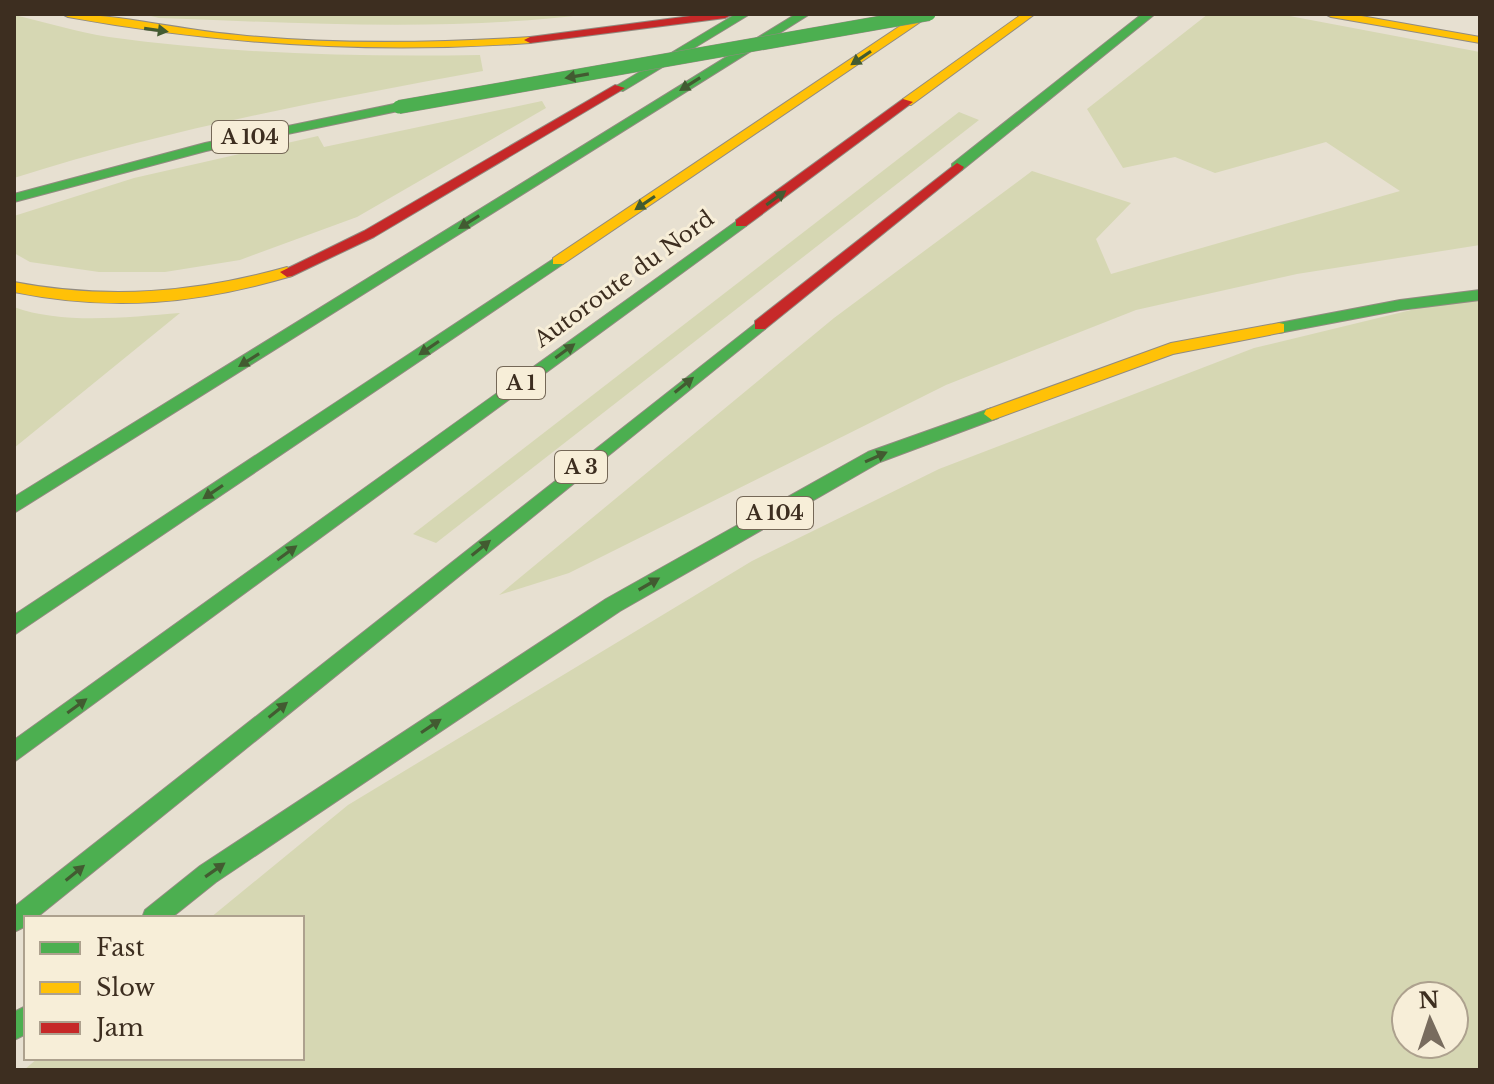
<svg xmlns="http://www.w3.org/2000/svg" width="1494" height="1084" viewBox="0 0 1494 1084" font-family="'Libre Baskerville',serif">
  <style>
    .green { fill: #d6d7b3; fill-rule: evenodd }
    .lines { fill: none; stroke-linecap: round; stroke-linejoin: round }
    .fast-casing { stroke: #928b80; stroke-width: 2 }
    .slow-casing { stroke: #928b80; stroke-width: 2 }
    .jam-casing { stroke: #928b80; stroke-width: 2 }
    .fast { fill: #4caf50; fill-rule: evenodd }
    .slow { fill: #ffc107; fill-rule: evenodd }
    .jam { fill: #c62828; fill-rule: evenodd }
    .fast-bridge-casing { stroke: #928b80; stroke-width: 14; stroke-linecap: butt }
    .fast-bridge { stroke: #4caf50; stroke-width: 13 }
    .oneway { fill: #425b31 }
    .labels { text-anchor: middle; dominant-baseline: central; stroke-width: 6; stroke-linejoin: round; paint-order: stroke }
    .shield { fill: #f7eed8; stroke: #756857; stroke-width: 2 }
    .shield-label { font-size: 20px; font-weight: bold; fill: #3d2e20 }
    .street-label { font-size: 22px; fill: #3d2e20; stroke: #f7eed8 }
  </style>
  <rect width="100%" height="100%" fill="#e7e0d1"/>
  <g class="green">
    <path d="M143,14H590C446,32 303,23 159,18Z"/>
    <path d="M1208,14H1279L1480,52V245L1297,274L1136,310L946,385L569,573L499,595L834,318L1032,171L1131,203L1096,239L1111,274L1400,191L1326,142L1215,173L1175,157L1123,168L1087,109Z"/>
    <path d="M14,15C45,22 77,32 109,37C232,54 356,57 480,55L483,71C325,100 168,129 14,178Z"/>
    <path d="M542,101L546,108L357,217L240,260L165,272H99L30,262L14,253V216L134,178L318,136L324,147Z"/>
    <path d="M959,112L979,120L436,543L413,534Z"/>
    <path d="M1480,300V1070H24L38,1058H302V918H210L348,805L752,561L939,469L1254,348L1440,303ZM1406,996H1454V1044H1406Z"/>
    <path d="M14,307C62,325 129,317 180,313L14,448Z"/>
  </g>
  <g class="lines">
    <g class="fast-casing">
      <g id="fast">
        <path d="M736,14H750L623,91L613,88Z"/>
        <path d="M796,14H810L14,513V497Z"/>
        <path d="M1142,14H1155L962,170H952V164Z"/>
        <path d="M399,103L405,107L403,110L206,151L14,202V194L205,143Z"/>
        <path d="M741,218L748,223L746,226L14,762V740Z"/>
        <path d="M558,256L565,261L563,264L14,635V615Z"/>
        <path d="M1480,290V300L1400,310L1279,333L1271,328L1279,323L1400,300Z"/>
        <path d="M760,320L765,321V329L36,918H26V926L14,932V907Z"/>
        <path d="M992,408L1000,414L998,418L880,462L620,611L216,882L171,918H142L145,910L200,866L606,599L868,452Z"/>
        <path d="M26,1006V1034L14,1040V1012Z"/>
      </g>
    </g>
    <g class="slow-casing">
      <g id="slow">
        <path d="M62,14C120,14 180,30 238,35C335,45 433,43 530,37L536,40L530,43C374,54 222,45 68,17Z"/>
        <path d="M918,14H932L563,264H553V258Z"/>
        <path d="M1022,14H1035L911,105H903V99Z"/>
        <path d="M1325,14H1350L1480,37V43L1331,17Z"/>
        <path d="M287,267L294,272L292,276C196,304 113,312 14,292V282C108,300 195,293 287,267Z"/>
        <path d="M1279,323L1284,324V332L1173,354L992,420L984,414L986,410L1171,343Z"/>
      </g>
    </g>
    <g class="jam-casing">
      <g id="jam">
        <path d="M706,14L731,15L725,18L530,43L524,40L530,37Z"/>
        <path d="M615,85L625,88L374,237L292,276L287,277L280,272L364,231Z"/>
        <path d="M903,99L913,102L746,226H736V220Z"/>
        <path d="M957,163L964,167L962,170L765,329H755V321Z"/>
      </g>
    </g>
    <use href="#fast" class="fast"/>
    <use href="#slow" class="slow"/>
    <use href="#jam" class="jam"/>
    <g class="fast-bridge-casing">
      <path id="fast-bridge" d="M399,107L929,14"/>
    </g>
    <use href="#fast-bridge" class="fast-bridge"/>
  </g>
  <defs><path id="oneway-solid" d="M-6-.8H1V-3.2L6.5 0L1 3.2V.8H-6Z" transform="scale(2)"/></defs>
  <g class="oneway">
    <use href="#oneway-solid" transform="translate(156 30) rotate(8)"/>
    <use href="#oneway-solid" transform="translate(861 58) rotate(146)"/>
    <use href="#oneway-solid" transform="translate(577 76) rotate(170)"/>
    <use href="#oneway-solid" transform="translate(690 84) rotate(148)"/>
    <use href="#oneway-solid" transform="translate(776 198) rotate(-36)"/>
    <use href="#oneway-solid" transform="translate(645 203) rotate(146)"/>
    <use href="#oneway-solid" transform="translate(469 222) rotate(148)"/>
    <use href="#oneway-solid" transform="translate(429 348) rotate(146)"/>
    <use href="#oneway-solid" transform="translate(565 351) rotate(-36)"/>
    <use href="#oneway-solid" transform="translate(249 360) rotate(148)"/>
    <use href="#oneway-solid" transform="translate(684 385) rotate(-39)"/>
    <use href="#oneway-solid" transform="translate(876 457) rotate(-24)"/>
    <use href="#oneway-solid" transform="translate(213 492) rotate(146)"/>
    <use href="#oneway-solid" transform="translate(481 548) rotate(-39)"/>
    <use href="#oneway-solid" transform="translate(287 553) rotate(-36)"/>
    <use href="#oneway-solid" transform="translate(649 584) rotate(-30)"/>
    <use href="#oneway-solid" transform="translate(77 706) rotate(-36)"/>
    <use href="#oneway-solid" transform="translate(278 710) rotate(-39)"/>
    <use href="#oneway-solid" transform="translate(431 726) rotate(-34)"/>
    <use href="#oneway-solid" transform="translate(215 870) rotate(-35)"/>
    <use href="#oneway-solid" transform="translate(75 873) rotate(-39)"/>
  </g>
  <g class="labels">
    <g class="shield">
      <rect x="212" y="121" width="76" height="32" rx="6"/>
      <rect x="497" y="367" width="48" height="32" rx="6"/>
      <rect x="555" y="451" width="52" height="32" rx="6"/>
      <rect x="737" y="497" width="76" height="32" rx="6"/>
    </g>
    <g class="shield-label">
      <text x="250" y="137">A 104</text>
      <text x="521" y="383">A 1</text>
      <text x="581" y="467">A 3</text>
      <text x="775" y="513">A 104</text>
    </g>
    <g class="street-label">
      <text transform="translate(624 279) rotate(-36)">Autoroute du Nord</text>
    </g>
  </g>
  <rect width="1494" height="1084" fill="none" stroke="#3d2e20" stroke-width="32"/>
  <rect x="24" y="916" width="280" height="144" fill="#f7eed8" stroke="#ada18e" stroke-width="2"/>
  <rect x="40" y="942" width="40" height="12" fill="#4caf50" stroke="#ada18e" stroke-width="2"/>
  <text x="96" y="956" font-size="24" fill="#3d2e20">Fast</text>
  <rect x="40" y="982" width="40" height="12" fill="#ffc107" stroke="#ada18e" stroke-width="2"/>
  <text x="96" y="996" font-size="24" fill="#3d2e20">Slow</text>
  <rect x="40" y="1022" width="40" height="12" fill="#c62828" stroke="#ada18e" stroke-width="2"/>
  <text x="96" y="1036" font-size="24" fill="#3d2e20">Jam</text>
  <g transform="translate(1430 1020) rotate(357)"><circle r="38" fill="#f7eed8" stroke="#ada18e" stroke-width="2"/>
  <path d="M0-6L14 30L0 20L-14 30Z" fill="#786c5e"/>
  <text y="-12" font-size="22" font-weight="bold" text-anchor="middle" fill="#3d2e20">N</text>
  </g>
</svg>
